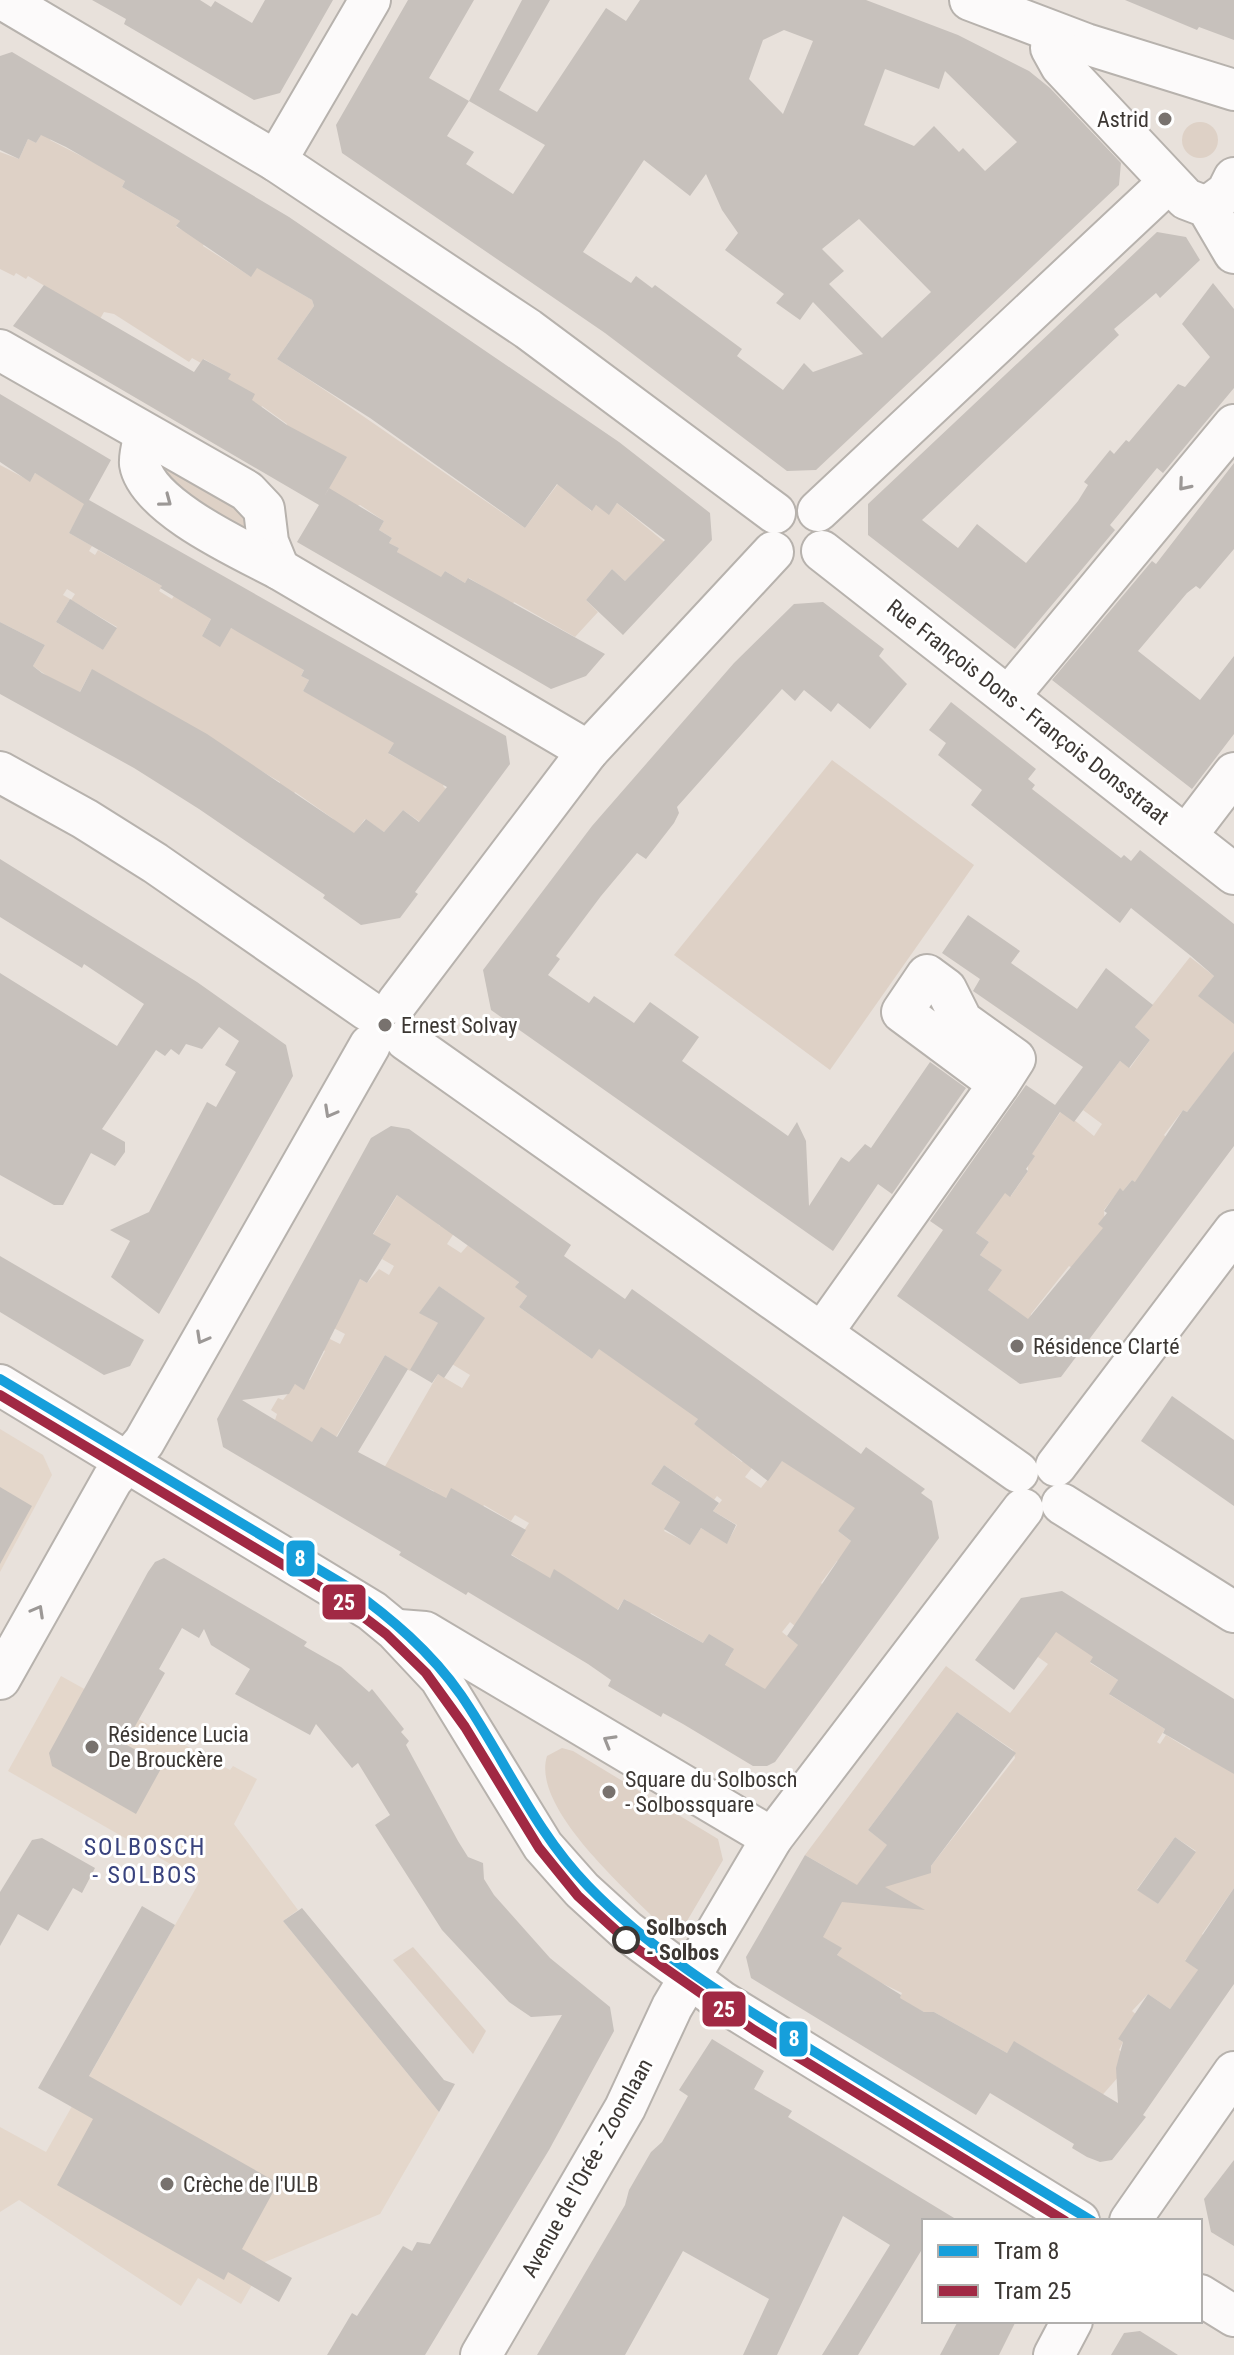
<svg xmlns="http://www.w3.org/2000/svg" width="1234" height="2355" viewBox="0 0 1234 2355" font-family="'Roboto Condensed',sans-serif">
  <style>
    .built { fill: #e4d7cb }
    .green { fill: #ded1c6; fill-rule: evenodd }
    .building { fill: #c7c1bc; fill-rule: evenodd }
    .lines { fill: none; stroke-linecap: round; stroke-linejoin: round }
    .minor-casing { stroke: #b7b2ad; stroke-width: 44 }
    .minor { stroke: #fcfafa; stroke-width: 40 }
    .tram-1-casing { stroke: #fff; stroke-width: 16 }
    .tram-2-casing { stroke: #fff; stroke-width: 16 }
    .tram-1 { stroke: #169fdb; stroke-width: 10 }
    .tram-2 { stroke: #a12944; stroke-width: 10 }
    .oneway { stroke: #9c9896 }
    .poi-dot { fill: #78726e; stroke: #fff; stroke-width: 3 }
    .stop-dot { fill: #fff; stroke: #3c3733; stroke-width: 4 }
    .labels { text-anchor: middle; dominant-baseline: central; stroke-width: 6; stroke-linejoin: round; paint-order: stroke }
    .poi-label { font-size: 22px; fill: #3c3733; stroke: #fff; text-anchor: start }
    .street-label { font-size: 22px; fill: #3c3733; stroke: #fff }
    .stop-label { font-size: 22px; font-weight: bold; fill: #3c3733; stroke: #fff; text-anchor: start }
    .neighbourhood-label { font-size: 24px; letter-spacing: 2px; fill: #39437e; stroke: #fff }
    .line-badge { stroke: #fff; stroke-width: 3 }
    .badge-label { font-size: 22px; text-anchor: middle; font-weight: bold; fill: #fff }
  </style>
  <rect width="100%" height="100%" fill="#e8e1db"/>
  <g class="built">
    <path d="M0,1429L43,1455L52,1475L0,1572Z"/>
    <path d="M61,1676L230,1770L233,1766L257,1779L234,1824L298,1910L283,1921L439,2112L380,2214L265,2262L241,2304L198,2278L181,2306L19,2200L0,2212V2127L46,2152L200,1881L8,1771Z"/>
  </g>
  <g class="green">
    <circle cx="1200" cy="140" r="18"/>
    <path d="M46,126L52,136L50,140L126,179L122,187L180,221L176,227L205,241L203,246L250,276L267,253L288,286L312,300L314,306L277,359C362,413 442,472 525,528L569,469L580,501L591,511L596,505L609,514L617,503L673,549L645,561L625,581L612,569L586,600L598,612L575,637L514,602L505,617L489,590L469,578L465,583L445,571L439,581L397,552L399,548L389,543L392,538L379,530L384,521L360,505L348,509L277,441L287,424L262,406L258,413L227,380L230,374L204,359L201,363L192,358L189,362L114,314L104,312L100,319L28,276L26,279L16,273L14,276L0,269V152L19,159L28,139L36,143Z"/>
    <path d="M160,461L249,508L254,536L159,492Z"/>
    <path d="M0,465L30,481L35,473L87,501L69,533L92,546L89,551L95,555L98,550L162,586L159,591L172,599L178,589L194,609L212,617L202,636L231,628L307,663L301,676L309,680L303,691L402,730L389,754L412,766L451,777L443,786L446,789L420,822L403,810L384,832L365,819L356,831L360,849L332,818L295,792L292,796L278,787L280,782L91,671L77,697L33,666L45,645L0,622ZM67,589L75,594L71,600L117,627L103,650L56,622L70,599L63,595Z"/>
    <path d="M832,760L974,865L830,1070L674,955Z"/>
    <path d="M1190,957L1214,976L1199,996L1234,1001V1051L1211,1085L1209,1084L1187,1112L1183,1110L1164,1135L1167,1138L1138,1184L1132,1180L1123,1191L1120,1189L1104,1210L1105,1229L1094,1244L1088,1246L1094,1251L1078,1272L1069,1266L1031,1314L1028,1329L1011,1307L988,1290L1001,1270L980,1255L989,1242L976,1233L985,1220L997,1187L1011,1196L1028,1171L1027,1150L1042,1139L1062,1110L1094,1136L1102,1124L1083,1110L1120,1061L1130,1068L1150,1040L1135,1027Z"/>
    <path d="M400,1191L440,1226L462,1221L447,1244L461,1253L468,1245L519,1281L516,1287L527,1296L519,1307L592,1359L600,1346L699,1418L694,1424C709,1434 719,1441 736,1447L732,1454L742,1462L761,1435L769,1446L745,1477L761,1488L787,1454L866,1500L838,1531L873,1558L837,1561L821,1583L834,1594L796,1627L790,1622L782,1632L802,1648L764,1712L720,1674L732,1653L703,1643L651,1613L641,1631L628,1601L624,1599L616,1612L555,1570L545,1586L522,1561L509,1553L529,1523L515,1515L511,1521L484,1505L481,1510L452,1489L441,1505L430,1499L434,1491L384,1468L438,1374L462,1388L470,1375L424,1347L410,1371L385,1355L336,1437L321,1428L310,1446L275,1420L277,1414L271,1410L278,1398L283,1400L295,1384L310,1380L325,1351L314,1345L328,1338L340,1344L345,1334L328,1325L347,1304L360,1279L367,1283L379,1269L389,1275L394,1266L382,1259L390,1244L373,1235ZM439,1286L484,1318L456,1333L420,1313ZM664,1465L688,1481L675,1499L651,1484ZM717,1496L722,1500L713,1511L737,1525L727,1543L701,1528L690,1544L664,1531L680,1502L703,1515Z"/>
    <path d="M1048,1626L1096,1653L1090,1663L1118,1680L1110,1695L1165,1729L1157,1742L1160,1744L1166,1735L1190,1750L1198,1737L1234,1774V1888L1202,1934L1207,1939L1185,1960L1199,1971L1170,2009L1148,1994L1132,2011L1138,2016L1118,2039L1123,2042L1119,2050L1125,2054L1117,2066L1120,2075L1098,2100L1094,2089L1015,2042L1007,2053L934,2012H924L899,1999L902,1993L834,1960L841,1949L802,1930L840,1875L805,1855L946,1666L1010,1713L1048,1664L1028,1650ZM957,1712L1013,1750L1015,1758L931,1866L908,1861L868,1830ZM1175,1837L1196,1851L1158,1904L1137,1889Z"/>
    <path d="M562,1748L573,1751L718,1839L723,1860L684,1926L666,1928L659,1923C625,1888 531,1807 547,1756Z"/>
    <path d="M413,1947L486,2031L473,2054L393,1960Z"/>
  </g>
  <g class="building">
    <path d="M92,0H200L211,7L215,1L252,23L265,0H333L280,93L254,100L124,24L126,19Z"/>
    <path d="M408,0H474L429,78L469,101L522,0H550L499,90L537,112L606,8L626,21L640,0H866L958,35L1029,71L1050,88L1121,163L1119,185L816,470L787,471L605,333L342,153L336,125ZM784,30L813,41L783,114L749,79L763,40ZM885,69L939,89L945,71L1017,142L985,171L963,148L959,152L934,126L914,146L864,125ZM469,101L545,145L513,194L466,164L474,152L447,136ZM644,160L690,196L706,174L722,210L738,233L725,250L784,294L776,303L800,320L813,302L863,354L813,372L804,363L783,390L737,356L742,349L655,285L652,288L636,276L631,283L583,252ZM859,219L931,292L882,338L829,284L844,271L822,249Z"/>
    <path d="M1125,0H1234V40L1199,27L1197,30Z"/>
    <path d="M12,52L289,217L619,442L710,513L712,540L623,635L586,600L612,569L625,581L665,540L617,503L609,515L596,505L592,511L557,484L525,528L370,418L277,359L314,306L312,300L257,268L251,277L176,226L180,221L122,187L125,181L66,147L41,135L36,143L28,139L19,159L0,150V56Z"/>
    <path d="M1157,232L1186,237L1200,260L1160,298L1156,293L1114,329L1119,335L922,520L958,548L977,524L1026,563L1078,501L1088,485L1084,482L1110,450L1114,454L1126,440L1129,442L1178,384L1185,387L1210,357L1182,324L1213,283L1234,309V388L1163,473L1157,468L1110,525L1115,530L1015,649L868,535V504Z"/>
    <path d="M44,285L194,372L203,359L231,374L228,379L255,394L252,400L287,425L347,457L324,497L329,488L384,521L379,530L392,538L389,543L399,548L397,552L441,577L445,571L465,583L468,578L605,654L586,676L551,689L297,542L319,505L13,326Z"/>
    <path d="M0,394L111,460L89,500L506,736L510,764L415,892L418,894L400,918L361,925L323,898L325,895L199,809L134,768L0,694V622L45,645L33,666L42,673L80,692L92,669L207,734L354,833L366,819L384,832L403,810L419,822L447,787L388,753L394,743L303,691L309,680L301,676L304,670L231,628L220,647L202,636L211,619L160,588L162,586L69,533L84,504L35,473L30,482L0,462Z"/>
    <path d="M1234,463V549L1200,589L1196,586L1187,593L1138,651L1200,700L1234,656V734L1192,789L1052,680L1152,561L1156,564Z"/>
    <path d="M70,599L117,628L103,650L56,622Z"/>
    <path d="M823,602L884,649L879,656L907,684L870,729L838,703L831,712L804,690L795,701L782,689L677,807L679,813L674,823L646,859L637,853L601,896L556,956L560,959L548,975L589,1003L594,996L634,1023L650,1002L699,1037L682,1061L788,1136L797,1122L806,1141L809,1206L841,1157L849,1162L865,1144L871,1148L930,1062L966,1088L892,1194L878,1184L833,1251L491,1010L483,970L592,826L734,663L794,604Z"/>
    <path d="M951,702L1036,769L1028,779L1035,785L1032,789L1121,858L1124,855L1131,861L1140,850L1234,924V1024L1198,996L1214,976L1191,956L1131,908L1120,923L971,805L982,790L938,755L946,743L929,730Z"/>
    <path d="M0,859L197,982L286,1045L293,1076L159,1314L111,1277L130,1241L110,1230L149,1212L207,1102L216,1107L236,1072L225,1065L239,1041L219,1027L202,1049L186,1044L179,1055L171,1049L165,1056L156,1050L102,1129L125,1142V1152L115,1166L91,1153L63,1205H54L0,1175V973L117,1046L144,1004L84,964L82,968L0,917Z"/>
    <path d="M968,915L1020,951L1011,963L1077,1009L1106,968L1153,1005L1135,1027L1150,1040L1129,1068L1120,1061L1074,1122L1060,1112L1032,1154L1035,1156L1026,1169L1028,1171L1010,1197L1005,1193L976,1233L989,1242L980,1255L1002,1270L988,1290L1028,1319L1103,1228L1098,1224L1107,1213L1104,1211L1120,1188L1123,1191L1132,1180L1135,1182L1183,1110L1187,1112L1234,1051V1146L1061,1377L1020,1384L897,1296L943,1230L930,1221L1026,1085L1055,1105L1083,1067L973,991L980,979L942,953Z"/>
    <path d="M391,1126L409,1129L571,1245L564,1256L625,1299L632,1289L861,1454L866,1447L925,1489L921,1493L932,1501L939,1538L775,1762L767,1766H753L683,1724L663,1713L661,1717L608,1686L611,1680L588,1664L468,1592L466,1595L434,1576L399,1555L401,1552L223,1447L217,1419L371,1138ZM397,1195L519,1282L515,1287L527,1296L519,1307L592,1359L599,1349L698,1419L694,1424L768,1481L782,1461L855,1508L838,1531L851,1541L787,1636L798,1645L765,1689L725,1665L734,1649L709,1634L703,1643L624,1599L618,1610L554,1569L550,1578L511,1555L526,1530L451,1488L446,1498L358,1452L408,1369L385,1355L337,1437L321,1427L312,1442L242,1400L289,1394L295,1384L304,1390L360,1279L367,1283L391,1244L373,1234Z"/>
    <path d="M0,1256L144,1340L130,1366L104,1375L0,1312Z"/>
    <path d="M439,1286L485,1318L444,1378L438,1374L432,1383L410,1370L438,1323L419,1313Z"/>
    <path d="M1172,1396L1234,1440V1506L1141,1441Z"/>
    <path d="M664,1465L719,1503L713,1511L736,1525L727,1544L701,1528L690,1545L664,1529L680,1502L651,1484Z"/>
    <path d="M0,1487L32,1506L0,1564Z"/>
    <path d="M164,1558L307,1642L304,1646L341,1667L369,1692L372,1689L404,1729L401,1732L409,1741L406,1745L458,1841L468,1857L483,1863L484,1879L494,1895L550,1958L610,2007L614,2031L549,2150L425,2355H327L352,2313L357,2316L403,2246L412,2251L417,2242L430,2244L562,2015L531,2017L509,2002L442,1930L375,1825L390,1815L358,1763L352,1768L316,1724L310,1735L235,1694L250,1669L211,1645L204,1629L199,1638L182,1628L159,1669L165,1673L125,1744L163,1765L136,1814L52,1766L49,1753L148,1572L155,1562Z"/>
    <path d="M1062,1591L1234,1699V1774L1163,1733L1165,1729L1109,1694L1118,1680L1090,1662L1093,1657L1056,1632L1014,1690L975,1660L1021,1598Z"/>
    <path d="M957,1712L1016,1753L931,1866V1873L885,1887L925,1910L842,1902L823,1937L842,1948L837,1955L901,1995L900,1998L924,2012H934L1007,2053L1014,2041L1118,2103L1116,2068L1123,2042L1118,2039L1148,1994L1170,2009L1198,1970L1185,1961L1234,1888V1984L1143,2115L1146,2117L1112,2160L1100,2162L1087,2157L1072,2148L1074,2144L990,2093L976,2115L751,1978L746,1957L805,1855L857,1885L887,1845L868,1830Z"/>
    <path d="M1175,1837L1196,1852L1158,1904L1137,1890Z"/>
    <path d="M42,1838L95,1868L82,1893L73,1888L48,1931L18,1914L0,1946V1892L32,1840Z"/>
    <path d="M142,1906L175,1925L89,2076L278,2183L242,2249L292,2278L279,2302L228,2272L224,2280L57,2185L93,2119L38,2088Z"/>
    <path d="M302,1908L444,2080L455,2084L439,2112L283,1921Z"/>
    <path d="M712,2039L764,2071L754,2089L792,2111L788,2117L959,2221H924V2246L858,2355H822L890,2245L843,2216L777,2355H743L769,2299L683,2251L625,2355H537L625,2205L629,2190L651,2152L662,2142L688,2096L679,2090Z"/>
    <path d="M1234,2160V2246L1211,2232L1204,2199Z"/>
    <path d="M958,2321H1016L999,2355H940Z"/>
    <path d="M1140,2331L1178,2355H1111L1124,2333Z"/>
  </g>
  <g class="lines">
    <g class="minor-casing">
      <g id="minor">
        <path d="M4,0L276,161L528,329L775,513"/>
        <path d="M970,0L1086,44L1234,90"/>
        <path d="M1055,33L1051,48L1061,66L1186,199L1207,207L1234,253"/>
        <path d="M276,161L370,0"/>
        <path d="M1207,207L1227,192L1234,178"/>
        <path d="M0,350L247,491L264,509L268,542L279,569"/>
        <path d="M145,434C143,443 139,455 140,464C147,507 243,550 279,569L588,751"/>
        <path d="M818,511L1169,182"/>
        <path d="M822,551L1234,874"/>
        <path d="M1009,696L1234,425"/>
        <path d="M0,772L85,819L155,863L367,1010"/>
        <path d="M1186,836L1234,773"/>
        <path d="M397,1003L588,751L773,552"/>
        <path d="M406,1040L1018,1472"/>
        <path d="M822,1333L999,1084L1015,1059L962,1021L946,989L927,975L902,1012L999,1084"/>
        <path d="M0,1385L372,1611L395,1630L440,1678L543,1846L582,1890L627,1931L721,2001L1079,2221"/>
        <path d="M1056,1466L1234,1231"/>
        <path d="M1062,1504L1234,1612"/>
        <path d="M399,1630L425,1632L772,1838"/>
        <path d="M0,1679L112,1480L144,1442L370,1045"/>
        <path d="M1130,2221L1234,2072"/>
        <path d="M1200,2295L1234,2316"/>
        <path d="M481,2355L625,2108L672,2007L772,1838L1023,1509"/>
        <path d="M1054,2355L1072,2321"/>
      </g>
    </g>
    <use href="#minor" class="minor"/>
    <g class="tram-1-casing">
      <path id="tram-1" d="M0,1379L348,1587C391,1618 431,1652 461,1695C505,1759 534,1831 588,1886C655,1955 738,2004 818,2054C909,2110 1000,2166 1092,2221"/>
    </g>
    <g class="tram-2-casing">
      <path id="tram-2" d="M0,1395L340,1599L386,1634L426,1673L465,1727L539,1848L578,1896L633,1946L754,2030L1065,2221"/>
    </g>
    <use href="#tram-1" class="tram-1"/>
    <use href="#tram-2" class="tram-2"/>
  </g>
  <defs><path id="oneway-chevron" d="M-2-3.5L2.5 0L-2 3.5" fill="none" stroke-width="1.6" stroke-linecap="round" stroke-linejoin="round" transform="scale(2)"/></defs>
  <g class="oneway">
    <use href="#oneway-chevron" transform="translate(1184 485) rotate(130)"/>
    <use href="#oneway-chevron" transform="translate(166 501) rotate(37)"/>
    <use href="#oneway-chevron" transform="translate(330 1112) rotate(119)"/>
    <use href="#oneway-chevron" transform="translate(202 1338) rotate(119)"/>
    <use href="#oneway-chevron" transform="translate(38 1611) rotate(-61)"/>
    <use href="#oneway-chevron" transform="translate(609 1741) rotate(-150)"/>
  </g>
  <g class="poi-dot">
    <circle cx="1165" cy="119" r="8"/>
    <circle cx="385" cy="1025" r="8"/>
    <circle cx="1017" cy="1346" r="8"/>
    <circle cx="92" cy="1747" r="8"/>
    <circle cx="609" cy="1792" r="8"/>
    <circle cx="167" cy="2184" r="8"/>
  </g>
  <circle class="stop-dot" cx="626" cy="1940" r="12"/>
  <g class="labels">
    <g class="poi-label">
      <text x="1149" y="119" text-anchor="end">Astrid</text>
      <text x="401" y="1025">Ernest Solvay</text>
      <text x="1033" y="1346">Résidence Clarté</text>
      <text x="108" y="1734">Résidence Lucia<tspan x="108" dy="25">De Brouckère</tspan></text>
      <text x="625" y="1779">Square du Solbosch<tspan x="625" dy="25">- Solbossquare</tspan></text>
      <text x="183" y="2184">Crèche de l'ULB</text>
    </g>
    <g class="street-label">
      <text transform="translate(1028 712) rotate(38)">Rue François Dons - François Donsstraat</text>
      <text transform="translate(587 2168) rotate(-61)">Avenue de l'Orée - Zoomlaan</text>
    </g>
    <g class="stop-label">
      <text x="646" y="1927">Solbosch<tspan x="646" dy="25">- Solbos</tspan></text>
    </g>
    <g class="neighbourhood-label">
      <text x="145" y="1847">SOLBOSCH<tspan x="145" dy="28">- SOLBOS</tspan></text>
    </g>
  </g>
  <g class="line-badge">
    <rect x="285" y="1539" width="31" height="39" rx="8" fill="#169fdb"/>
    <rect x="321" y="1583" width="46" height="38" rx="8" fill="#a12944"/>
    <rect x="701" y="1990" width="46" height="38" rx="8" fill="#a12944"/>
    <rect x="778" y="2020" width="31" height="38" rx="8" fill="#169fdb"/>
  </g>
  <g class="badge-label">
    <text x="300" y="1566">8</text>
    <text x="344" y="1610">25</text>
    <text x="724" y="2017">25</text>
    <text x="794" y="2046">8</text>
  </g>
  <rect x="922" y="2219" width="280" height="104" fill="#ffffff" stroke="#b1afad" stroke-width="2"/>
  <rect x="938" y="2245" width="40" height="12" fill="#169fdb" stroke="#b1afad" stroke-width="2"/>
  <text x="994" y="2259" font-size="24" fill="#3c3733">Tram 8</text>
  <rect x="938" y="2285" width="40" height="12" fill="#a12944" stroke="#b1afad" stroke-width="2"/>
  <text x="994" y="2299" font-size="24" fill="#3c3733">Tram 25</text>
</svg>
